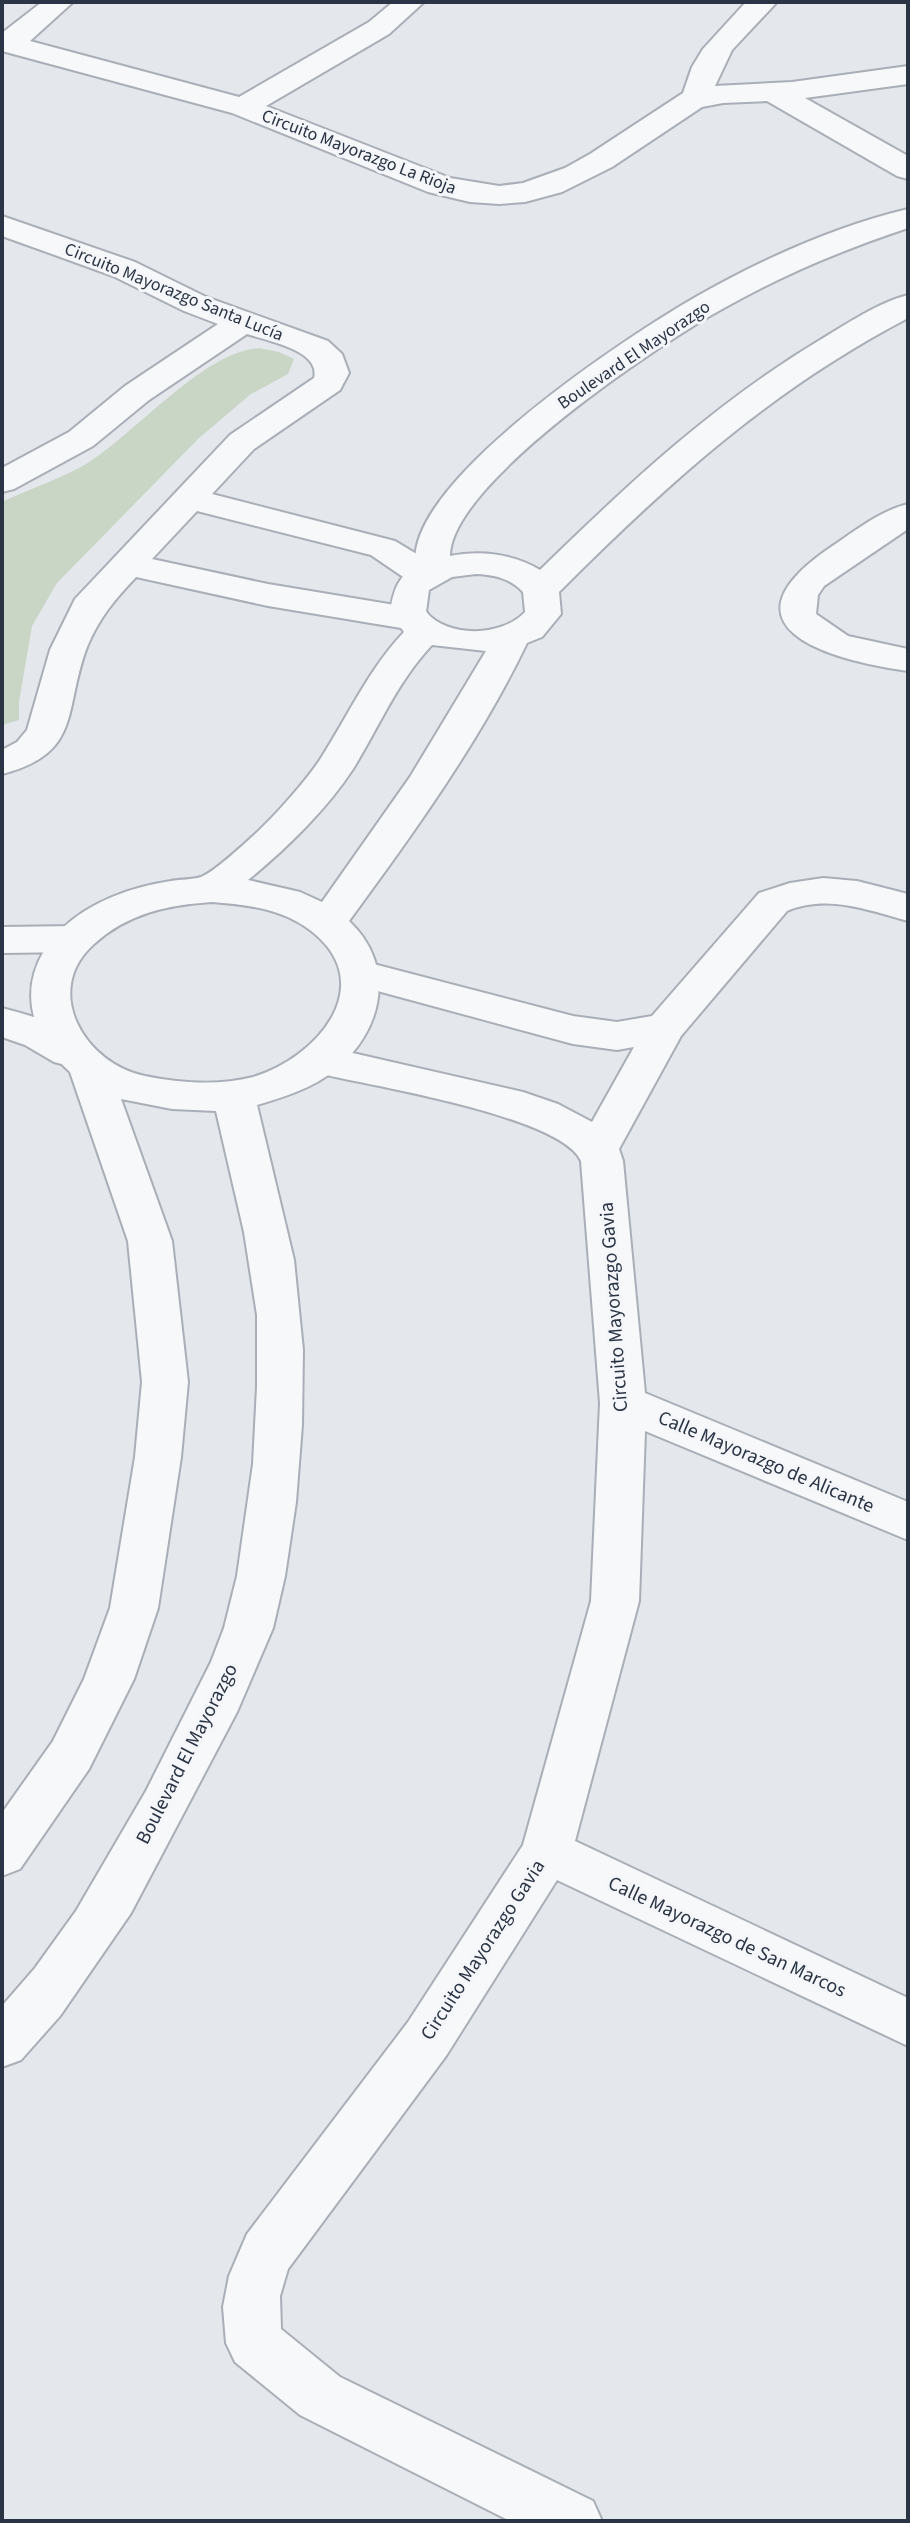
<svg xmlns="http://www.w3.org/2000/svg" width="910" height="2523" viewBox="0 0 910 2523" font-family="'Source Sans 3',sans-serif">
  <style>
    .green { fill: #c9d6c5 }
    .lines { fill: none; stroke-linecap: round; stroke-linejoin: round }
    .minor-casing { stroke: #a9aeb7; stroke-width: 4 }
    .tertiary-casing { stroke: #a9aeb7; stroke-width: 4 }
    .minor { fill: #f7f8fa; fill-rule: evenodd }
    .tertiary { fill: #f7f8fa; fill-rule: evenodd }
    .labels { text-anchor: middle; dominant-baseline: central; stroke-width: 6; stroke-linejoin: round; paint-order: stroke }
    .far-street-label { font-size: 18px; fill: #2b3445; stroke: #f4f6f9 }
    .street-label { font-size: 20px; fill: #2b3445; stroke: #f4f6f9 }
  </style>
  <rect width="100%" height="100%" fill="#e4e7ec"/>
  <path class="green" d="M259,348L279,352L294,359L288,374L251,394L199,438L57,583L32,626L19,702V720L2,725V502C29,489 60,479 86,464C137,433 201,353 259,348Z"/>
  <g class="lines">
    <g class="minor-casing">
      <g id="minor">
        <path d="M42,2H73L30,41L239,97L369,22L393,2H424L389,34L266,106L450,178L499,186L523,183L565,168L590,154L683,93L692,67L703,49L746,2H777L732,50L715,86L792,82L908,66V84L805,98L908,156V179L897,176L767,101L723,103L702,107L612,167L562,192L525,202L499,204L470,202L428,192L232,113L2,51V33Z"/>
        <path d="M2,216L135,262L206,297L328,341L342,354L349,373L340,390L254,449L212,494L395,541L438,567L443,575L438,583L425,586L412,583L371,555L197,511L152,559L268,584L413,608L426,611L431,619L426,627L413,630L268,606L136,577C115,599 99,618 87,647C63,710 83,753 2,774V750L17,742L27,730L50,650L75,599L230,435L314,378C321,350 267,341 247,334L149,400L93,446L14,489L2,492V468L69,432L125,386L218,324L184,311L113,276L2,236Z"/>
        <path d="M908,504V529L824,586L818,595L816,614L848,636L908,649V671C825,659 712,626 834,545C856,530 882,510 908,504Z"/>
        <path d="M823,878L857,881L908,894V921C867,910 828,894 787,911L681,1036L619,1149L623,1161L645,1393L908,1502V1540L645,1431L639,1601L575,1841L908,1998V2046L557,1880L446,2056L288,2269L280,2296L281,2329L340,2377L593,2501L602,2521H510L300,2415L235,2362L226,2343L223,2307L229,2276L247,2234L408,2022L523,1845L591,1601L600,1403L581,1161C561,1116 372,1086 322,1074L307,1070L301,1060L307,1050L322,1046L523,1092L558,1104L592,1122L634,1047L617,1050L573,1044L348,983L342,974L348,965L362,961L573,1016L617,1022L652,1016L759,893L790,883Z"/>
        <path d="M75,926L89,930L95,939L89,948L75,952L2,953V927Z"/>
        <path d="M2,1008C31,1016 73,1025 90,1052L84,1062L69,1066L54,1062L25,1045L2,1037Z"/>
      </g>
    </g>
    <g class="tertiary-casing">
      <path id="tertiary" d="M908,209V228C845,249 782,275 724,308C662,342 450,483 450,556C480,550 514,554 540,570C628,484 715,403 820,340C847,324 877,303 908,295V318C769,391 669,482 559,592L561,614L542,637L527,643C480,741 413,834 349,921C397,966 383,1031 335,1070C313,1088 284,1097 257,1105L294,1260L303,1350L302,1425L296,1502L285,1576L273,1628L237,1712L131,1913L60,2016L21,2060L2,2067V2006L35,1968L76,1911L146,1791L211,1662L224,1628L237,1576L253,1464L257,1387V1315L244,1232L216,1111L172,1109L121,1099L172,1241L188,1382L181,1457L158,1608L134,1679L89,1769L20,1869L2,1876V1813L53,1741L84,1679L110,1608L135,1457L142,1382L128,1241L70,1072C0,1008 31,930 112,897C131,889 151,884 171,881C180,879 192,880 201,877C214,872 242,846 253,836C273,818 307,780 321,758C349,714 369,669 404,632L390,613C393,592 397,577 416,566C402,483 635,331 701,294C765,258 837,226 908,209ZM476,574C494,575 510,578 523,592L525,612C502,637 448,638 426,612L429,590L452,577ZM432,645L486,651L410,777L322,902L300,892L248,880C285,850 327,809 353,769C379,727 397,682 432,645ZM212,902C247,905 281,908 310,930C381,984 317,1058 253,1077C219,1086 179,1083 145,1076C85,1064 41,991 94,944C128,913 168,905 212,902Z"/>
    </g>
    <use href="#minor" class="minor"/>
    <use href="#tertiary" class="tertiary"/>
  </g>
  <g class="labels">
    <g class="far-street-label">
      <text transform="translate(359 152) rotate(21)">Circuito Mayorazgo La Rioja</text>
      <text transform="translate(174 292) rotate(22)">Circuito Mayorazgo Santa Lucía</text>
      <text transform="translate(634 355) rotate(-34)">Boulevard El Mayorazgo</text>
    </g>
    <g class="street-label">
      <text transform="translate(614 1307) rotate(-94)">Circuito Mayorazgo Gavia</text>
      <text transform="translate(766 1462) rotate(23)">Calle Mayorazgo de Alicante</text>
      <text transform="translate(187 1754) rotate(-63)">Boulevard El Mayorazgo</text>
      <text transform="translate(727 1937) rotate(25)">Calle Mayorazgo de San Marcos</text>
      <text transform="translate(483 1950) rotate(-57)">Circuito Mayorazgo Gavia</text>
    </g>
  </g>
  <rect width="910" height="2523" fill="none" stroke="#2b3445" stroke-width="8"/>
</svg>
